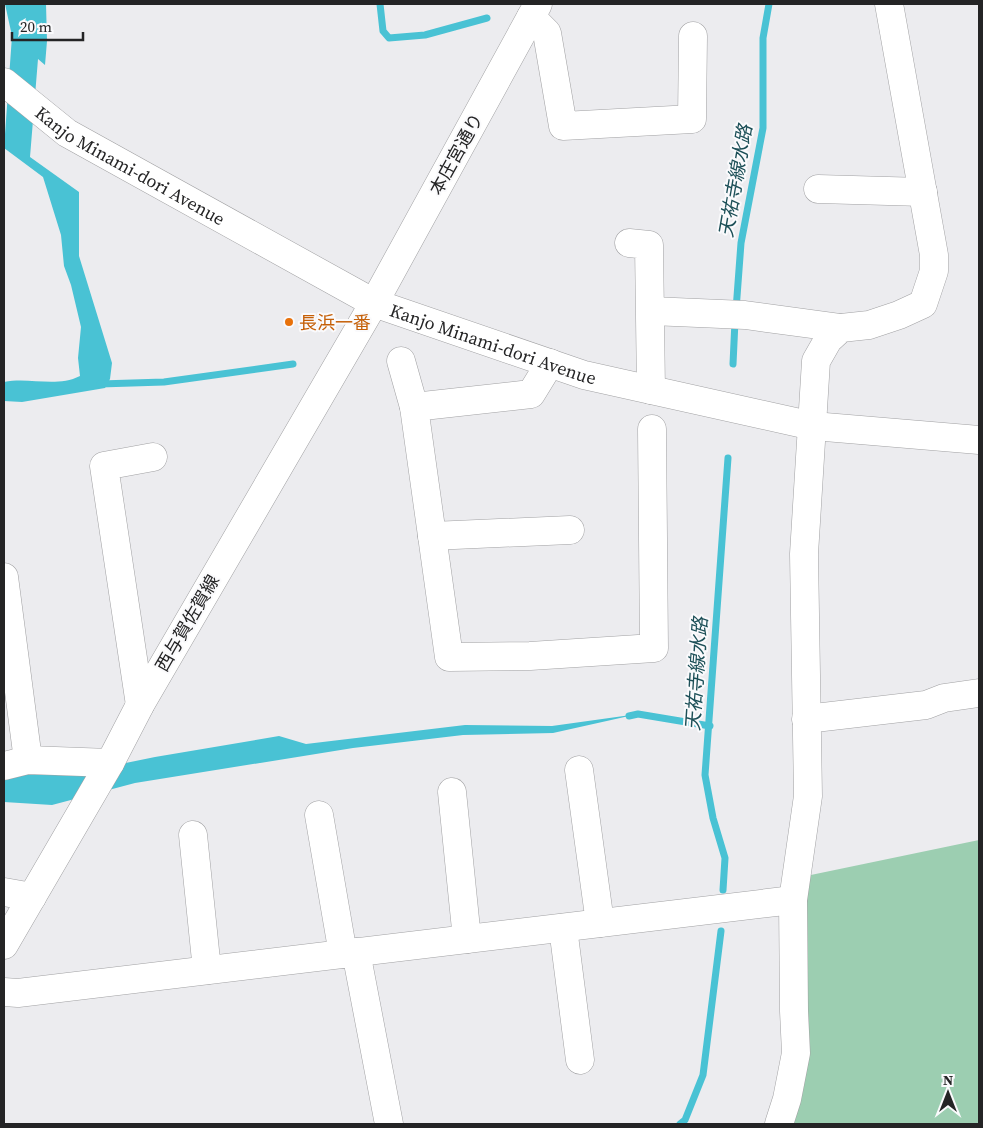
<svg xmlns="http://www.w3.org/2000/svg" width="983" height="1128" viewBox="0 0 983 1128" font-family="'Source Serif 4','Noto Sans JP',serif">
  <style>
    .green { fill: #9cceb1 }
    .water { fill: #49c2d4 }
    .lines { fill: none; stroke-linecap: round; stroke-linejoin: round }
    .stream { stroke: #49c2d4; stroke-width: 7 }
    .street-casing { stroke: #a1a1a3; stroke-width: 29 }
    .primary-casing { stroke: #a1a1a3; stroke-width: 29 }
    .highway-casing { stroke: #a1a1a3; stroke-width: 29 }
    .street { stroke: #fff; stroke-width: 28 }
    .primary { stroke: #fff; stroke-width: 28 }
    .highway { stroke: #fff; stroke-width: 28 }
    .food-dot { fill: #e8710a; stroke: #fafafc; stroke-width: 2 }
    .labels { text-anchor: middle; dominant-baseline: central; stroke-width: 4; stroke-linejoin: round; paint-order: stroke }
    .street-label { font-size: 18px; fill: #242425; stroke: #fafafc }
    .food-label { font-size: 18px; fill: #c56008; stroke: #fafafc; text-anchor: start }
    .water-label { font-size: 19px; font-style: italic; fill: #1c4f57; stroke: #fafafc }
  </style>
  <rect width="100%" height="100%" fill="#ececef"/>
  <path class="green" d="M979,840V1124H793L805,946L806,876Z"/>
  <g class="water">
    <path d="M5,4H46L47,41L45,65L38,59L30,157L79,192V256L112,363L110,379L105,388L22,402L4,401V382C30,377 56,388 80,376L78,358L81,327L71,285L64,266L61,235L43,177L4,148L12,36Z"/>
    <path d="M638,714L553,733L463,735L353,748L135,783L52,805L4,802V778L24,774L67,775L155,757L279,736L306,744L465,725L552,726Z"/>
  </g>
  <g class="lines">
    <g class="stream">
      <path d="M380,4L383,31L389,38L425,35L487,18"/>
      <path d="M736,310L741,243L763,128V38L769,4"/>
      <path d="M733,364L735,321"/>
      <path d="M100,384L164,382L293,364"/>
      <path d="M629,716L638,714L710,726"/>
      <path d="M723,890L725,858L713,818L705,775L728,458"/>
      <path d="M680,1124L685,1120L703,1075L721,931"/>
    </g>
    <g class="street-casing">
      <g id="street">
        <path d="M531,17L547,33L563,126L692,119L693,36"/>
        <path d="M818,189L923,192"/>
        <path d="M629,243L649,245L651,390"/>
        <path d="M651,311L745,315L841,328"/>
        <path d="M401,361L414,407"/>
        <path d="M550,363L531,394L414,407L449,657L530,656L654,648L652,429"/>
        <path d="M432,536L570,530"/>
        <path d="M4,577L28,760"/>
        <path d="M140,705L104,466L153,457"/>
        <path d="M806,719L926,705L944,698L979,693"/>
        <path d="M4,766L28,760L110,763"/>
        <path d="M579,770L600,923"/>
        <path d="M452,792L467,939"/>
        <path d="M319,815L343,954"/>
        <path d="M193,835L207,970"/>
        <path d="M4,892L32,897"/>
        <path d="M563,928L580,1060"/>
        <path d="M356,952L389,1124"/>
        <path d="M4,992L18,993L793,900"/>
        <path d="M779,1124L787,1099L796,1053L794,1011L793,900L808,796L804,554L816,361L828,340L841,328L869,325L899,315L923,304L934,271V255L889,4"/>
      </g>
    </g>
    <g class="primary-casing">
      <path id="primary" d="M4,945L110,763L140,705L374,303L538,4"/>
    </g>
    <g class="highway-casing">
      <g id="highway">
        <path id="s1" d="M4,82L67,133L374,303L584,375L813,426L979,440"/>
      </g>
    </g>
    <use href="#street" class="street"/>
    <use href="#primary" class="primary"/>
    <use href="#highway" class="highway"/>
  </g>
  <circle class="food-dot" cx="289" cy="322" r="5"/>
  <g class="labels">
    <g class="street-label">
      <text transform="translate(456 154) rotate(-61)">本庄宮通り</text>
      <text stroke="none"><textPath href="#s1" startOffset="152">Kanjo Minami-dori Avenue</textPath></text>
      <text stroke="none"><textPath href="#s1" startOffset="558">Kanjo Minami-dori Avenue</textPath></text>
      <text transform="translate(187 623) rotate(-60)">西与賀佐賀線</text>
    </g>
    <g class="food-label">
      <text x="299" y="322">長浜一番</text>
    </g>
    <g class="water-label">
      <text transform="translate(735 181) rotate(-80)">天祐寺線水路</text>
      <text transform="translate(696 674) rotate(-86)">天祐寺線水路</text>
    </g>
  </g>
  <rect width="983" height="1128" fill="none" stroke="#242425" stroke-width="10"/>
  <g transform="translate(948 1093)" stroke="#fafafc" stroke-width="4" paint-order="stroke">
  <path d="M0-4L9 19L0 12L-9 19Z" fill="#242425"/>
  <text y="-8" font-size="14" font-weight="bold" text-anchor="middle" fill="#242425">N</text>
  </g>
  <path d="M12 32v8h71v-8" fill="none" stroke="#242425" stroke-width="2.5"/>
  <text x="20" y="32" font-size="15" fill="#242425" stroke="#fafafc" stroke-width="4" paint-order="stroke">20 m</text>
</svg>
